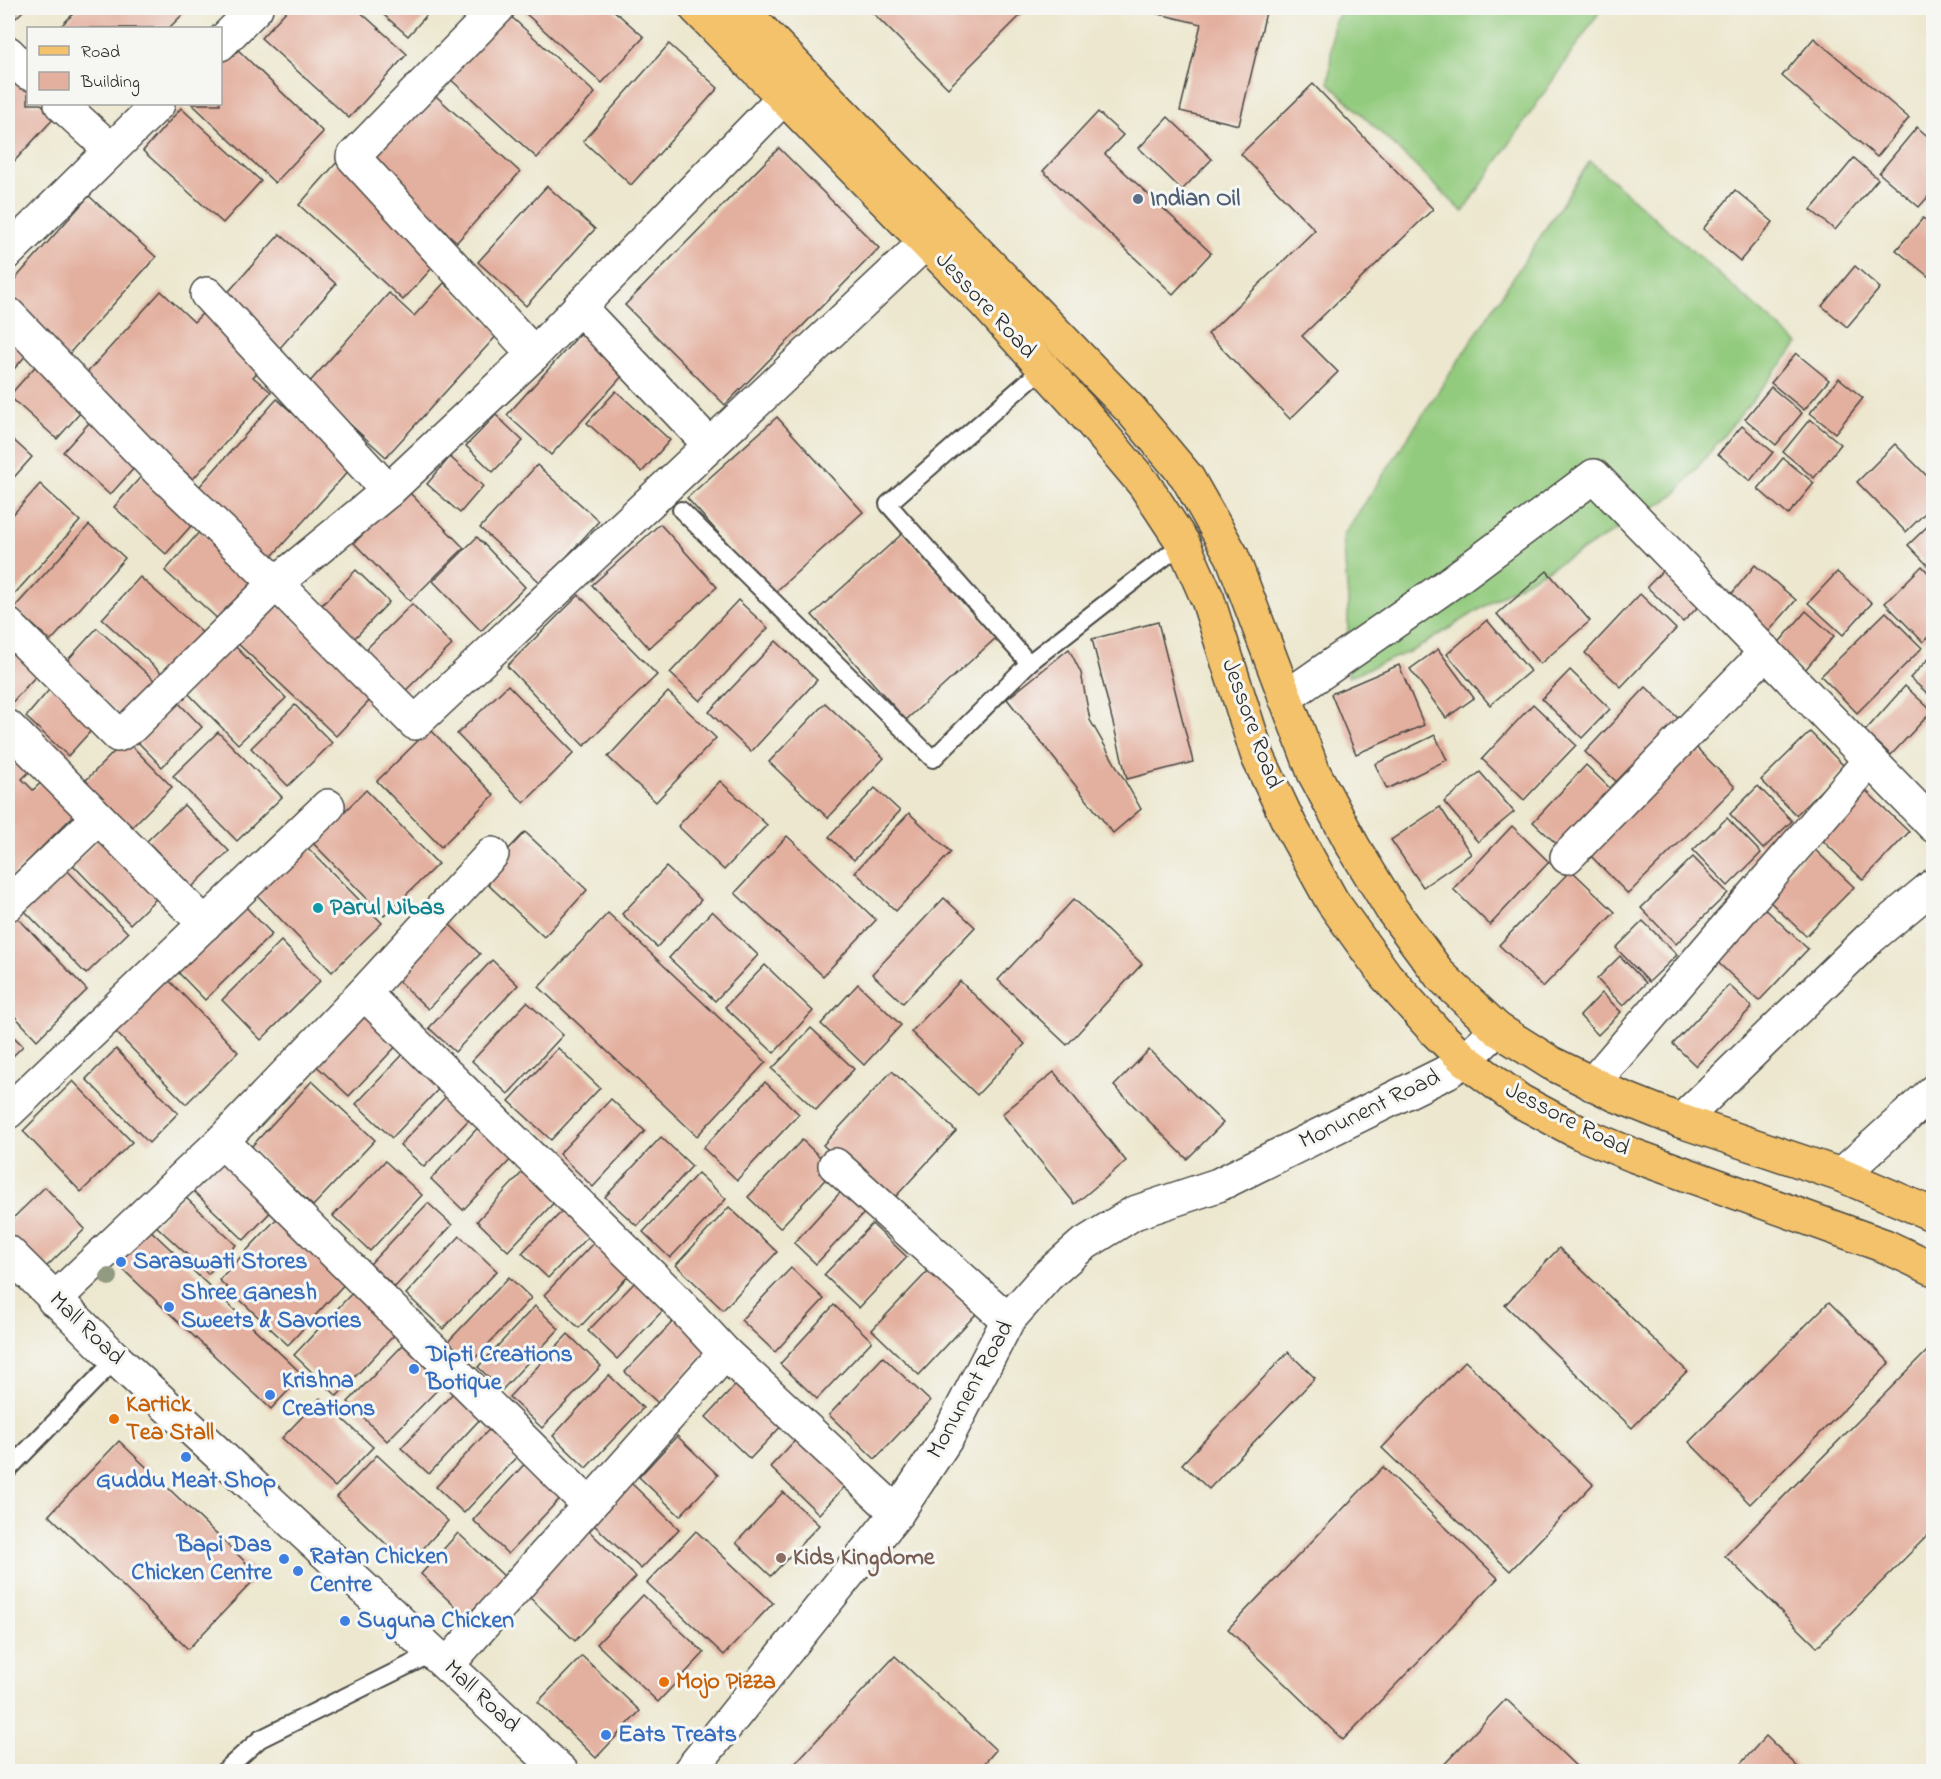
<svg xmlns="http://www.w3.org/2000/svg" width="1941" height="1779" viewBox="0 0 1941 1779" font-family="'Indie Flower',sans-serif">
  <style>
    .garden { fill: #93cb7e; stroke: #5f7b54; stroke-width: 1.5 }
    .building { fill: #e3af9e }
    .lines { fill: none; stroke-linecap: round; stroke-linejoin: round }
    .service-casing { stroke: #484743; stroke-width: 20 }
    .minor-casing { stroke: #484743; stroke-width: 36 }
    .primary-casing { stroke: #484743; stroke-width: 36 }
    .service { stroke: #fff; stroke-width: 16 }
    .minor { stroke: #fff; stroke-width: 33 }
    .primary { stroke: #f4c26a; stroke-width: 33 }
    .tree { fill: #939a82 }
    .service-dot { fill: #5c6f8a; stroke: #f6f6f2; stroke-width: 2 }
    .culture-dot { fill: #0f9aa8; stroke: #f6f6f2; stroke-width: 2 }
    .shop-dot { fill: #3f7fe0; stroke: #f6f6f2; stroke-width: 2 }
    .food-dot { fill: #e8710a; stroke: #f6f6f2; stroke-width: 2 }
    .education-dot { fill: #8d6e63; stroke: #f6f6f2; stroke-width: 2 }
    .labels { text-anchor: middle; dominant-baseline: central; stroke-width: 6; stroke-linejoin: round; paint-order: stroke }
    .service-label { font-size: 24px; font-weight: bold; fill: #4e5e75; stroke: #f6f6f2; text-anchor: start }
    .street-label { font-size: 24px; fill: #2b2b2b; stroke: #f6f6f2 }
    .culture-label { font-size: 24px; font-weight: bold; fill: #0d838f; stroke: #f6f6f2; text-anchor: start }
    .shop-label { font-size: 24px; font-weight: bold; fill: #366cbe; stroke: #f6f6f2; text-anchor: start }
    .food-label { font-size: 24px; font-weight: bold; fill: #c56008; stroke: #f6f6f2; text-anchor: start }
    .education-label { font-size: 24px; font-weight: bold; fill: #785e54; stroke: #f6f6f2; text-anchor: start }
  </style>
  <rect width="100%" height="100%" fill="#f6f6f2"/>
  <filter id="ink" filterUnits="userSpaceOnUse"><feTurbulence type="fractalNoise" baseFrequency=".0167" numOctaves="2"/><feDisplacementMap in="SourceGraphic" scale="12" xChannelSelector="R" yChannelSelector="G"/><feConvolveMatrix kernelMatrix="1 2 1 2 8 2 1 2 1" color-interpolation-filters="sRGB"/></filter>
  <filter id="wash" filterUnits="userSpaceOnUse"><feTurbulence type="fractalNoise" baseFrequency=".008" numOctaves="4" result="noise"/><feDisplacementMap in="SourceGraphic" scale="24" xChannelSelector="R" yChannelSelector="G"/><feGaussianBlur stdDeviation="1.35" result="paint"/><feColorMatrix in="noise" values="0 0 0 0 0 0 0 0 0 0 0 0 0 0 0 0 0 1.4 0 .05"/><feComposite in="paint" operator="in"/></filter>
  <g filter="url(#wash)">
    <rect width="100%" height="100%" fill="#ece7ce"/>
    <g class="garden">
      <path d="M1345,8H1602L1463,212L1329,83L1333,23Z"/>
      <path d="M1590,161L1798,344L1675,495L1588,547L1512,589L1416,649L1348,677V600L1343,536Z"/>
    </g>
    <g id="blocks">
      <g class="building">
        <path d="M8,8H26L16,18Z"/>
        <path d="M79,8H189L169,28H59Z"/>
        <path d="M289,8H356L407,54L349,118L261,38Z"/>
        <path d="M376,8H433L408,36Z"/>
        <path d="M528,8H611L644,37L602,83L524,12Z"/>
        <path d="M868,8H1028L948,88Z"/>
        <path d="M1134,8H1267L1239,125L1180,111L1201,24Z"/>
        <path d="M506,12L595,93L537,158L448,77Z"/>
        <path d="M1814,38L1909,118L1877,157L1782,76Z"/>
        <path d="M669,44L718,88L631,185L583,141Z"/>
        <path d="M235,47L323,132L275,183L192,104H220V62Z"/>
        <path d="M10,75L28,92V104H41L55,117L8,168V77Z"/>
        <path d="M1313,84L1433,209L1302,336L1338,372L1290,419L1208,334L1315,230L1241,154Z"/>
        <path d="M427,88L520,172L457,242L364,158Z"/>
        <path d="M181,108L261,181L223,223L143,151Z"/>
        <path d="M1098,112L1123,135L1105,154L1211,253L1173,294L1043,171Z"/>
        <path d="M1168,117L1212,159L1182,190L1139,148Z"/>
        <path d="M1917,127L1934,142V190L1919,207L1879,173Z"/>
        <path d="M779,148L879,248L725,405L625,305Z"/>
        <path d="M1854,158L1878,179L1835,230L1811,210Z"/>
        <path d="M338,161L443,256L403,300L299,205Z"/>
        <path d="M547,186L595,229L526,306L478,262Z"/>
        <path d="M1735,190L1773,222L1740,261L1703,229Z"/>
        <path d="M89,196L156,257L65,358L8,306V287Z"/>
        <path d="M1923,218L1934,227V281L1896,250Z"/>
        <path d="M280,234L336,284L279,349L223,298Z"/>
        <path d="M1855,266L1880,288L1847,327L1822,306Z"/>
        <path d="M444,283L499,333L386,457L307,385L389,293L414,316Z"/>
        <path d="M161,291L194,322L208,308L267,362L253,377L271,392L193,479L166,455L159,463L85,375Z"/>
        <path d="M8,322L34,346L8,376Z"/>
        <path d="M581,333L625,373L551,455L507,415Z"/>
        <path d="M1796,353L1829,380L1804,410L1771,383Z"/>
        <path d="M41,360L89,403L57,439L9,396Z"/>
        <path d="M1839,378L1863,398L1835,433L1810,413Z"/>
        <path d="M1771,387L1802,413L1776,445L1745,419Z"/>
        <path d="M616,391L670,440L642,472L587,423Z"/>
        <path d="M277,399L352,467L266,563L192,495Z"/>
        <path d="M97,414L144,457L110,495L63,452Z"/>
        <path d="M496,415L523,441L493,472L466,446Z"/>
        <path d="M777,417L863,512L773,594L687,498Z"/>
        <path d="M1810,419L1841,444L1814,478L1783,452Z"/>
        <path d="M1742,426L1773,452L1750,481L1718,454Z"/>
        <path d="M8,435L32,457L8,484Z"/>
        <path d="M1895,444L1934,483V504L1906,532L1857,482Z"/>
        <path d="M450,457L483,486L460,513L427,484Z"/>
        <path d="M1783,458L1814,483L1788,515L1758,489Z"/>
        <path d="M537,465L599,521L542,584L480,528Z"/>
        <path d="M146,471L198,518L166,554L114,507Z"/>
        <path d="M40,484L80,521L9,600L8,520Z"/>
        <path d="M407,490L464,548L410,601L354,543Z"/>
        <path d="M1934,520V572L1908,545Z"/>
        <path d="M660,524L717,587L649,648L592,585Z"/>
        <path d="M89,525L125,558L51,641L14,608Z"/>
        <path d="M201,530L255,580L219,620L165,571Z"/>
        <path d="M903,533L997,637L906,720L812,615Z"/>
        <path d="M477,537L525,587L481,631L433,581Z"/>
        <path d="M1668,565L1705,600L1683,622L1647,587Z"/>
        <path d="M1755,565L1796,600L1765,636L1725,602Z"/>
        <path d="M1922,566L1934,579V631L1923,642L1885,603Z"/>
        <path d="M356,570L389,602L351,642L317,610Z"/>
        <path d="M1547,571L1590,621L1540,664L1497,614Z"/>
        <path d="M1837,572L1872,603L1843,635L1808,603Z"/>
        <path d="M140,577L206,636L168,679L102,619Z"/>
        <path d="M1640,594L1676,629L1621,687L1585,653Z"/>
        <path d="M579,595L657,675L584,746L507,666Z"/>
        <path d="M271,598L374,696L336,736L233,639Z"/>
        <path d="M738,600L768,628L700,701L670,673Z"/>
        <path d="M412,604L452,645L399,697L359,656Z"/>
        <path d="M1806,611L1834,636L1804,671L1776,646Z"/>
        <path d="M1886,612L1922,648L1857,713L1821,676Z"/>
        <path d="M1487,620L1530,671L1490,705L1447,654Z"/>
        <path d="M1158,622L1193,762L1127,779L1092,639Z"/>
        <path d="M97,628L155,681L123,717L64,664Z"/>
        <path d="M8,635L43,668L8,707Z"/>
        <path d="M229,640L286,698L238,744L182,687Z"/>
        <path d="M776,641L817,680L751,752L709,712Z"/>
        <path d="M1069,649L1081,673L1090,720L1141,809L1113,833L1007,699Z"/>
        <path d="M1438,649L1474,698L1446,718L1410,669Z"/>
        <path d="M1934,653V699L1910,678Z"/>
        <path d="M1399,665L1424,725L1356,754L1331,694Z"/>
        <path d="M1570,670L1610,709L1582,738L1542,699Z"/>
        <path d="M54,684L98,723L68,756L26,717Z"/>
        <path d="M508,685L574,753L524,803L457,734Z"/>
        <path d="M1905,686L1932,711L1891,755L1865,731Z"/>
        <path d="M1646,687L1683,723L1622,787L1585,752Z"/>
        <path d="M668,692L716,738L656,802L608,757Z"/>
        <path d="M172,696L202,727L162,767L132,736Z"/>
        <path d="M825,703L884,758L828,818L769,762Z"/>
        <path d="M1533,704L1576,745L1524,800L1482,759Z"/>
        <path d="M295,705L332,743L288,786L251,748Z"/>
        <path d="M430,729L494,795L441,847L377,781Z"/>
        <path d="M218,732L282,797L237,841L173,776Z"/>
        <path d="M1810,732L1845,767L1796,815L1761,780Z"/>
        <path d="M1435,735L1447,760L1387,789L1375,764Z"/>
        <path d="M8,738L35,766L22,779L33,790L46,778L78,811L8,881Z"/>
        <path d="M126,740L172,787L124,835L78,788Z"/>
        <path d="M1692,743L1735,787L1628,894L1585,850Z"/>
        <path d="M1586,765L1617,795L1564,851L1533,822Z"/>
        <path d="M1480,772L1514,812L1478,842L1444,802Z"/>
        <path d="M720,781L767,825L724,870L678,826Z"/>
        <path d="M1859,784L1909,832L1863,880L1814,832Z"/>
        <path d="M1758,786L1792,821L1763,849L1730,814Z"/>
        <path d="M875,788L900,811L854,860L829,837Z"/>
        <path d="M366,790L438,864L384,916L313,843Z"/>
        <path d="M184,805L229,851L192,887L147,841Z"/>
        <path d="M1440,807L1471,854L1423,887L1391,840Z"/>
        <path d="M909,813L951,852L896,911L855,872Z"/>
        <path d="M1727,818L1761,853L1728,886L1693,850Z"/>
        <path d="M1512,826L1549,862L1490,925L1453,889Z"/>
        <path d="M525,832L587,890L544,937L481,878Z"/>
        <path d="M106,833L164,891L130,924L73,865Z"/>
        <path d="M787,836L876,920L823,976L735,893Z"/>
        <path d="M304,844L382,923L332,972L255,893Z"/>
        <path d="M1812,847L1854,887L1806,936L1765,897Z"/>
        <path d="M1693,857L1728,893L1676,944L1641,908Z"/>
        <path d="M60,863L128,933L86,974L19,905Z"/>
        <path d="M666,867L701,900L657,947L622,914Z"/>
        <path d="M1571,870L1615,912L1543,987L1499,945Z"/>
        <path d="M944,898L975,927L903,1003L872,974Z"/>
        <path d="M1074,899L1142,964L1067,1045L998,980Z"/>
        <path d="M239,900L272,934L205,1000L172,966Z"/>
        <path d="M1758,902L1808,949L1759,1001L1709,954Z"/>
        <path d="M712,911L758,955L715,1001L669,958Z"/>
        <path d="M608,913L766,1062L697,1136L539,987Z"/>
        <path d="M16,916L87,990L37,1040L8,1009V924Z"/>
        <path d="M445,920L480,954L428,1009L393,976Z"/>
        <path d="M1643,921L1677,955L1649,982L1616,948Z"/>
        <path d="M281,941L320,981L261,1040L222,1000Z"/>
        <path d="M1620,956L1646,983L1623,1006L1597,979Z"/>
        <path d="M492,960L518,985L455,1052L429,1028Z"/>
        <path d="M765,965L813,1011L774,1053L725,1007Z"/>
        <path d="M164,975L238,1052L186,1104L111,1027Z"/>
        <path d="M960,981L1025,1044L977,1095L911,1032Z"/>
        <path d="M858,984L901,1025L864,1065L821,1024Z"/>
        <path d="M1729,985L1752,1007L1696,1066L1673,1044Z"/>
        <path d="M1602,993L1621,1012L1598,1035L1580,1016Z"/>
        <path d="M361,1000L403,1039L349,1096L307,1057Z"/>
        <path d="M527,1002L563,1035L508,1094L472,1061Z"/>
        <path d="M811,1028L854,1069L816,1110L772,1069Z"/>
        <path d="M8,1031L23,1046L8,1061Z"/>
        <path d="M411,1046L447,1080L392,1138L356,1104Z"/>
        <path d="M558,1048L600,1088L551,1140L509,1101Z"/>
        <path d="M116,1049L178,1113L149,1143L86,1079Z"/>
        <path d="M1149,1050L1223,1123L1187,1159L1114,1086Z"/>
        <path d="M892,1071L956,1131L887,1206L823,1145Z"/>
        <path d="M1054,1072L1126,1161L1075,1204L1002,1114Z"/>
        <path d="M73,1081L132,1142L81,1192L23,1131Z"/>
        <path d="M312,1081L375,1140L313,1206L251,1147Z"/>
        <path d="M765,1082L799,1114L737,1180L703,1148Z"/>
        <path d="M455,1087L479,1109L424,1167L400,1145Z"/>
        <path d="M611,1099L645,1131L593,1187L559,1154Z"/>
        <path d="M483,1122L516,1154L463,1210L431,1179Z"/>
        <path d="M661,1137L692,1166L637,1226L605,1197Z"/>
        <path d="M802,1140L834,1170L780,1228L748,1197Z"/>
        <path d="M220,1150L278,1204L244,1240L187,1185Z"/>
        <path d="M385,1161L422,1195L370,1251L333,1216Z"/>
        <path d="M530,1164L562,1194L508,1251L477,1221Z"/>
        <path d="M698,1173L726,1199L670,1258L643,1232Z"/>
        <path d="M846,1186L869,1208L816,1264L794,1243Z"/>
        <path d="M45,1187L85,1229L44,1269L8,1231V1223Z"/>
        <path d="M183,1195L236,1245L208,1274L155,1225Z"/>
        <path d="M428,1203L452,1225L395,1287L370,1264Z"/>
        <path d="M570,1203L597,1227L548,1278L522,1253Z"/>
        <path d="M729,1207L777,1252L723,1310L676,1265Z"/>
        <path d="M281,1214L349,1279L288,1345L219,1280Z"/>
        <path d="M872,1224L907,1257L859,1308L824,1275Z"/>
        <path d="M146,1226L303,1375L271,1409L113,1260Z"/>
        <path d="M460,1236L497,1271L443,1329L406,1294Z"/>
        <path d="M598,1238L633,1271L579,1328L544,1295Z"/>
        <path d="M1559,1248L1687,1371L1632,1428L1505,1305Z"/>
        <path d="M791,1268L824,1299L775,1352L741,1320Z"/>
        <path d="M929,1270L976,1314L919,1375L872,1330Z"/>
        <path d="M509,1277L531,1298L467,1367L444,1346Z"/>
        <path d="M639,1278L668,1305L617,1359L588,1331Z"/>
        <path d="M354,1291L397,1332L337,1396L294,1355Z"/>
        <path d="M1829,1302L1890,1363L1750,1504L1689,1442Z"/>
        <path d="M834,1305L872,1341L817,1399L780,1364Z"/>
        <path d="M535,1306L559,1329L502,1390L478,1367Z"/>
        <path d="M680,1314L712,1345L658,1403L625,1372Z"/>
        <path d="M568,1334L601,1366L542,1428L509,1397Z"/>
        <path d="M1934,1344V1529L1817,1647L1725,1556Z"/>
        <path d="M403,1345L443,1384L387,1441L348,1402Z"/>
        <path d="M1288,1352L1315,1378L1209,1489L1182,1464Z"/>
        <path d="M883,1357L930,1401L875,1459L829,1415Z"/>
        <path d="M1465,1361L1593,1484L1510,1571L1382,1448Z"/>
        <path d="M609,1375L643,1408L586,1468L553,1436Z"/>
        <path d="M744,1376L788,1419L750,1459L706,1417Z"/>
        <path d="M456,1390L483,1416L429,1474L401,1448Z"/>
        <path d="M320,1398L373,1447L335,1487L282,1438Z"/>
        <path d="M495,1423L523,1450L464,1513L436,1487Z"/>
        <path d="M804,1431L853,1478L819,1514L770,1467Z"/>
        <path d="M677,1436L718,1475L680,1516L639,1477Z"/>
        <path d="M119,1441L259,1575L188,1649L49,1515Z"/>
        <path d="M377,1455L448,1521L408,1565L337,1497Z"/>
        <path d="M530,1458L566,1492L508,1554L473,1520Z"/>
        <path d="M1383,1467L1498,1578L1343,1740L1228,1629Z"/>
        <path d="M630,1482L679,1529L641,1569L592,1523Z"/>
        <path d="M783,1492L819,1525L771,1576L736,1543Z"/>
        <path d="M585,1527L636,1577L575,1641L524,1592Z"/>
        <path d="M696,1531L773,1603L724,1655L647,1583Z"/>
        <path d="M458,1533L505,1577L466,1617L421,1574Z"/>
        <path d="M643,1595L704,1653L658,1702L597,1644Z"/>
        <path d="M582,1656L640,1711L596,1758L538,1702Z"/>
        <path d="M895,1656L996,1750L977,1772H787Z"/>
        <path d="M1506,1699L1582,1772H1437Z"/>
        <path d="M1766,1736L1803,1772H1733Z"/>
        <path d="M244,1762L253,1772H234Z"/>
      </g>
    </g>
  </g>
  <g filter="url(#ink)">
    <use href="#blocks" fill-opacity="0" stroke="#484743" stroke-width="1.5"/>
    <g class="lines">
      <g class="service-casing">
        <g id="service">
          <path d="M1043,368L888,504L1029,663L1183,543"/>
          <path d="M681,510L933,759L1029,663"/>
          <path d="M8,1470L116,1359"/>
          <path d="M223,1772L260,1739L433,1653"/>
        </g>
      </g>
      <g class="minor-casing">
        <g id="minor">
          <path d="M498,8L353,157L534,354"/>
          <path d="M220,44L256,8"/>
          <path d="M8,53L28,73"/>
          <path d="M61,104L110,149"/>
          <path d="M8,252L158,104"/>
          <path d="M207,294L388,491"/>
          <path d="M579,307L710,445"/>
          <path d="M8,314L158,470L276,583L415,723L925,243"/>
          <path d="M8,625L118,735L131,727L276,583L388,491L534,354L784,97"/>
          <path d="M1285,698L1453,581L1594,476L1934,826"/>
          <path d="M8,727L205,924"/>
          <path d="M1567,857L1766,652"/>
          <path d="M8,904L98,818"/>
          <path d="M364,993L674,1298L725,1353L897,1513"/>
          <path d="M1592,1084L1870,760"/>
          <path d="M8,1112L328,806"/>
          <path d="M1681,1121L1870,938L1934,885"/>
          <path d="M222,1141L589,1505"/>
          <path d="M835,1165L1008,1320"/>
          <path d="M1841,1175L1934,1091"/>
          <path d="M8,1252L116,1359L562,1772"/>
          <path d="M54,1300L222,1141L364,993L492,854"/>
          <path d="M447,1665L725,1353"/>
          <path d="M689,1772L897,1513L948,1436L1008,1320L1047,1276L1081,1246L1134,1213L1218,1185L1447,1072L1465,1060L1497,1029"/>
        </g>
      </g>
      <g class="primary-casing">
        <g id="primary">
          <path d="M696,8L985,303L1078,406L1144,484L1183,543L1208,600L1258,757L1290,825L1332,901L1386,976L1435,1031L1465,1060L1520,1101L1580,1133L1635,1156L1885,1246L1934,1269"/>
          <path d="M740,8L1131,410L1187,477L1232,556L1314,773L1353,846L1392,910L1440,975L1497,1029L1551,1063L1616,1095L1681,1121L1841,1175L1934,1215"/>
        </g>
      </g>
      <use href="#service" class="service"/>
      <use href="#minor" class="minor"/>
      <use href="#primary" class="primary"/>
    </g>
    <circle class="tree" cx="109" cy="1277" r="9"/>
  </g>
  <circle class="service-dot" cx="1138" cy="199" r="6"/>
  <circle class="culture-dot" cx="318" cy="908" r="6"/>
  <g class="shop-dot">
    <circle cx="121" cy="1262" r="6"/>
    <circle cx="169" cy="1307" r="6"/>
    <circle cx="414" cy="1369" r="6"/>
    <circle cx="270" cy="1395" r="6"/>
    <circle cx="186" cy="1457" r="6"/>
    <circle cx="284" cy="1559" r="6"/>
    <circle cx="298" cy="1571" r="6"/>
    <circle cx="345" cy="1621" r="6"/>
    <circle cx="606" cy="1735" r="6"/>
  </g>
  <g class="food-dot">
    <circle cx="114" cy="1419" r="6"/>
    <circle cx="664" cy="1682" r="6"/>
  </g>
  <circle class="education-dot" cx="781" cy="1558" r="6"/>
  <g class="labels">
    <g class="service-label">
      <text x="1150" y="199">Indian Oil</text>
    </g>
    <g class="street-label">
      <text transform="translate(985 306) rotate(47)">Jessore Road</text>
      <text transform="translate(1251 724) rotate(70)">Jessore Road</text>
      <text transform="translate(1370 1110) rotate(-26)">Monunent Road</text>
      <text transform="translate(1567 1120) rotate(27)">Jessore Road</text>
      <text transform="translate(86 1329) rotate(44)">Mall Road</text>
      <text transform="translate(971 1390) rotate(-61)">Monunent Road</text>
      <text transform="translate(481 1697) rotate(43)">Mall Road</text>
    </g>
    <g class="culture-label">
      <text x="330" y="908">Parul Nibas</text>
    </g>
    <g class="shop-label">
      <text x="133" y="1262">Saraswati Stores</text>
      <text x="181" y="1293">Shree Ganesh<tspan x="181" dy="28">Sweets &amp; Savories</tspan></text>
      <text x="426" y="1355">Dipti Creations<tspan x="426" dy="28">Botique</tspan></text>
      <text x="282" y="1381">Krishna<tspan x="282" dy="28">Creations</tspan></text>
      <text x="186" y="1481" text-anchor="middle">Guddu Meat Shop</text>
      <text x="272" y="1545" text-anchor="end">Bapi Das<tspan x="272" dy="28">Chicken Centre</tspan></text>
      <text x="310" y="1557">Ratan Chicken<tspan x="310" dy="28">Centre</tspan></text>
      <text x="357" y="1621">Suguna Chicken</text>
      <text x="618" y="1735">Eats Treats</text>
    </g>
    <g class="food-label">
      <text x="126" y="1405">Kartick<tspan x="126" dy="28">Tea Stall</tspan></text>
      <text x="676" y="1682">Mojo Pizza</text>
    </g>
    <g class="education-label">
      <text x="793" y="1558">Kids Kingdome</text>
    </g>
  </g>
  <rect width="1941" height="1779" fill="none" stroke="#f6f6f2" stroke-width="30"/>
  <rect x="27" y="27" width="195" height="78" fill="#f6f6f2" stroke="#a5a5a2" stroke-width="1.5"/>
  <rect x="39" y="46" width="30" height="9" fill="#f4c26a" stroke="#a5a5a2" stroke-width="1.5"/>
  <text x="81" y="57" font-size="18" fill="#2b2b2b">Road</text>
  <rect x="39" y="72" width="30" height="18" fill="#e3af9e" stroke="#a5a5a2" stroke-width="1.5"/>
  <text x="81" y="87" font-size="18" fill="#2b2b2b">Building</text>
</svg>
